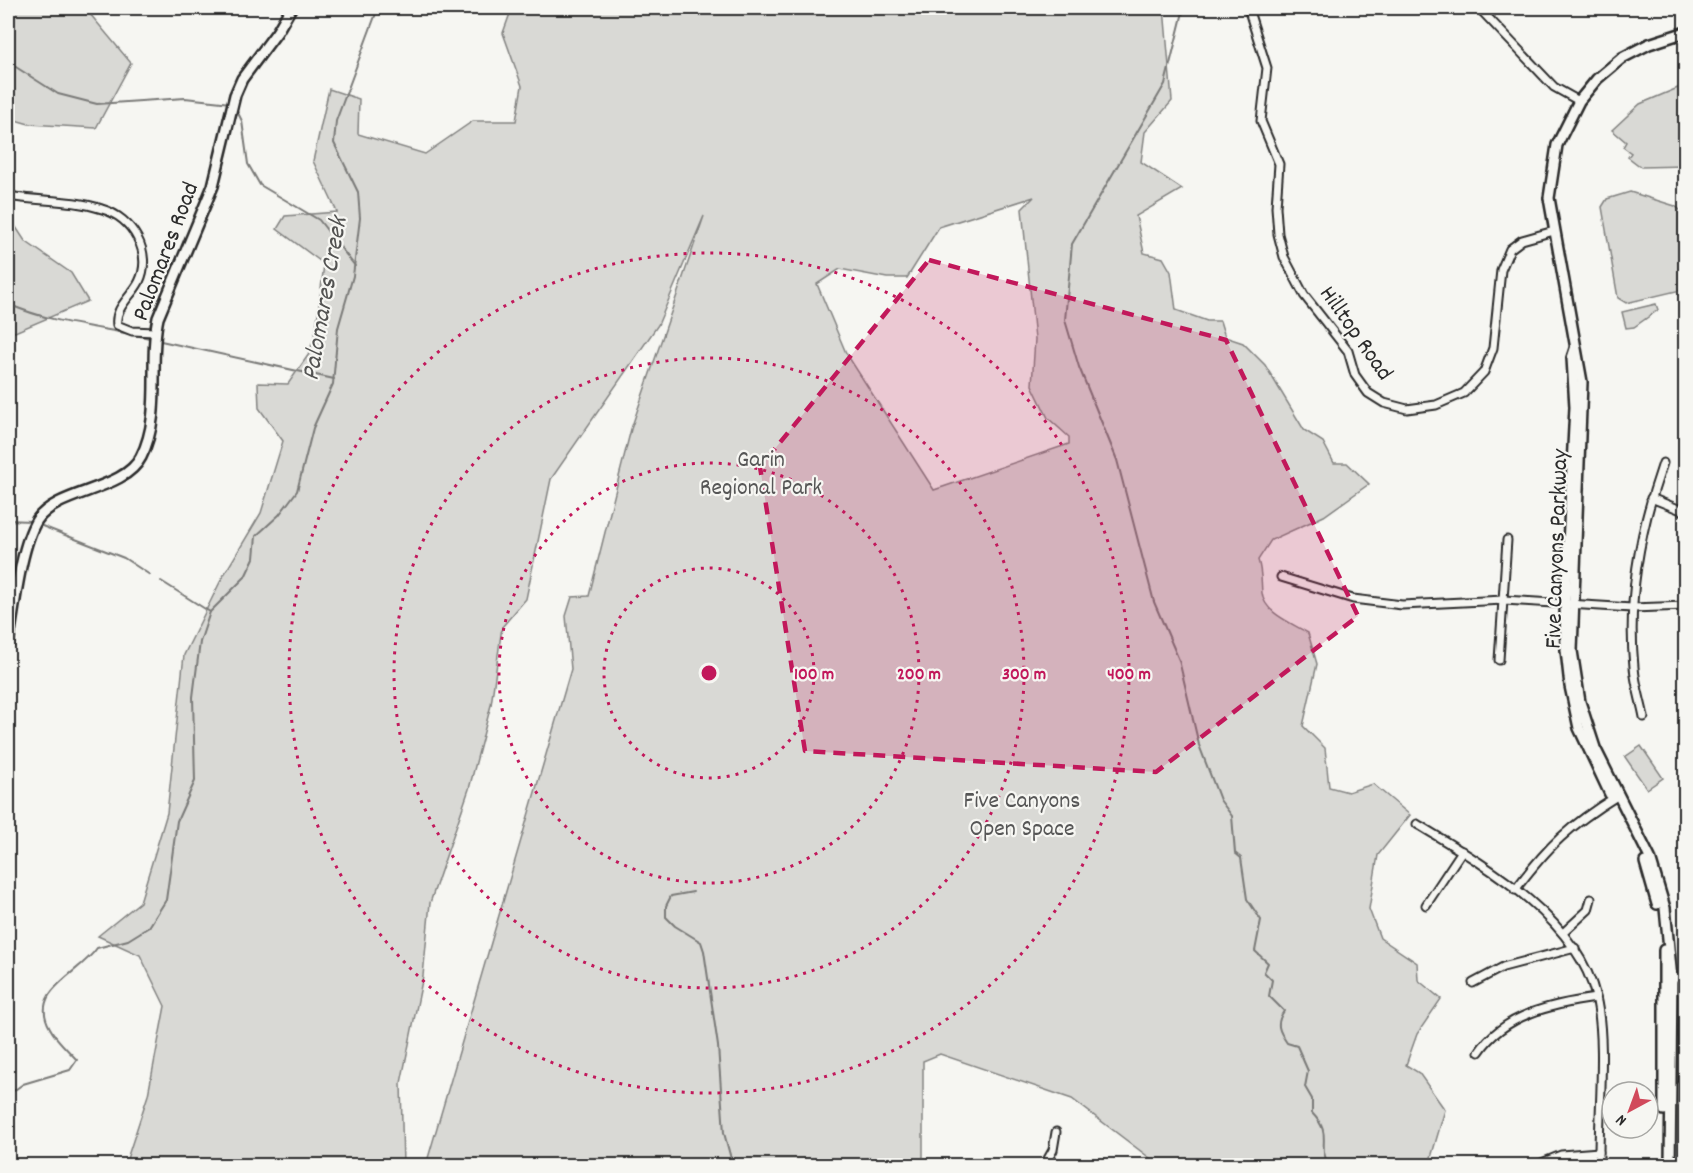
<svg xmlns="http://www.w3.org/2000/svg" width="1693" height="1173" viewBox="0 0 1693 1173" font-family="Dekko,sans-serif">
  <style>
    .green { fill: #d9d9d5; stroke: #828280; stroke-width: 1.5; fill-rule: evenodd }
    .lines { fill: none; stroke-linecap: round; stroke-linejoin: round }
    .stream { stroke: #7a7a78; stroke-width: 2 }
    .street-casing { stroke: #2b2b2b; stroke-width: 11 }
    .secondary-casing { stroke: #2b2b2b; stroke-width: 14 }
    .street { stroke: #f6f6f2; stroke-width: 7 }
    .secondary { stroke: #f6f6f2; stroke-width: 9 }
    .marked { fill: #c2185b; fill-opacity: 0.2; stroke: #c2185b; stroke-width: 4.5; stroke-dasharray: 12 8; stroke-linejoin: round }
    .ring { fill: none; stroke: #c2185b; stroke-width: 3; stroke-dasharray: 3 6 }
    .labels { text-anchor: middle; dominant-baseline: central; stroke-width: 4.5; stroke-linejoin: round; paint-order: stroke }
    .street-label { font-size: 24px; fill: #2b2b2b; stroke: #f6f6f2 }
    .park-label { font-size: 24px; fill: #565656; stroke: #f6f6f2 }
    .water-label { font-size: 26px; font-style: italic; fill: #525251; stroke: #f6f6f2 }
    .centre { fill: #c2185b; stroke: #f6f6f2; stroke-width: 3 }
    .ring-label { font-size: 18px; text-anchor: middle; font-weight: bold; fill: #c2185b; stroke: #f6f6f2; stroke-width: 4.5; stroke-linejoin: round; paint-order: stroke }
  </style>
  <rect width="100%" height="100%" fill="#f6f6f2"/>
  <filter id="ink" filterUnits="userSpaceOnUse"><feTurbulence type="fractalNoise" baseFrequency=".0167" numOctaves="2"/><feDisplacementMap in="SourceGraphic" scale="12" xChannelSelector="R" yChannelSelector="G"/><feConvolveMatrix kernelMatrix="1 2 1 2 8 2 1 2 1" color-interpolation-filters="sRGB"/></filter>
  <g filter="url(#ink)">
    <g class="green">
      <path d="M8,8H85L131,63L96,128L29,124L8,118Z"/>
      <path d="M512,8H1164L1172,101L1145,132L1141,162L1182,189L1136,216L1144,253L1163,258L1171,272L1176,310L1207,321H1220L1225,337L1243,343L1265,365L1304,430L1323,442L1334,463H1347L1369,484L1324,516L1271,540L1258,560C1262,572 1261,581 1262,593C1264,613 1292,623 1308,633L1317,664L1303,726L1325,748L1329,787L1348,792L1373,784L1410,815L1378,855L1369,909L1380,938L1417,963L1418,980L1441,999L1417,1034L1406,1065L1419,1073L1445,1110L1430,1161L1437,1165H1159L1072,1099L940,1054L923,1061V1157L920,1165H426L571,669L566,616L572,597L589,596L631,429L704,216L658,325L551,479L526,599L502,627L491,705L469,789L430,903L423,976L401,1083L403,1165H125L148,1095L165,1006L140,955L98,936L140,902L167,813L184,655L222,578L261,513L283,441L259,408L258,383L288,384L309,354L316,330L324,264L277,229L285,216L337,212L313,161L329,89L359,99L358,134L425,154L473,121H516L522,86L503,33ZM1034,197L1022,209L1035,339L1032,385L1048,418L1069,437V444L934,490L846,353L817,284L840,269L887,278H907L939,227Z"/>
      <path d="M1685,85V166L1641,167L1628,157L1631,153L1623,147L1626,142L1612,130L1640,104Z"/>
      <path d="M1630,192L1675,206L1685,214V289L1626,303L1618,298L1602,207L1607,199Z"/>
      <path d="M8,215L25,241L71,273L88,301L15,332L8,331Z"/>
      <path d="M1656,304L1658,310L1634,327L1626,328L1622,312Z"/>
      <path d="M1641,746L1663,778L1647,789L1625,757Z"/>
    </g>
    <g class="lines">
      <g class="stream">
        <path d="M1184,8L1165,84L1072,244L1065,320L1079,367L1117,460L1154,602L1179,660L1199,745L1220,800L1232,816L1235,853L1241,858L1247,899L1261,920L1255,951L1268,963L1264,972L1272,980L1269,996L1284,1011C1275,1024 1279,1031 1287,1043L1297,1046L1308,1071L1305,1087L1312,1099V1113C1334,1136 1316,1143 1329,1166"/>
        <path d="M8,62L58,94L97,104L185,98L231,103"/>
        <path d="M237,111L242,121L248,164L260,185L319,220L355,266"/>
        <path d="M8,304C53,324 101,327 149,338"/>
        <path d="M161,341L334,379"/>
        <path d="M8,520L30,521"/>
        <path d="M42,526L124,558L150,575"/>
        <path d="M161,581L210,612"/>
        <path d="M693,892L671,896L666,906V917L675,926L701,942L704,951L718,1046L724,1133L733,1166"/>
        <path d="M8,1095L23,1084L70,1070L77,1060C68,1050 56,1040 50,1028C28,990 80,974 97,948L128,940L149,927L166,900L177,821L195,781L193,697L200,642L210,612L245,577L254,558L256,536L279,515L297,491L313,428L333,384L338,328L353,276L360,218L358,192L334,143L336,121L378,8"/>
        <path d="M8,1117L11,1126L8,1138"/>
      </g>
      <g class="street-casing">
        <g id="street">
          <path d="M1248,8L1267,68L1261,121L1279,164L1276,207L1278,234L1284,257L1304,295L1348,351L1355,375L1368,393L1384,403L1407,409L1436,405L1464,393L1484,372L1493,348L1501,270L1510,249L1522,240L1554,231"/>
          <path d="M1479,8L1554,87L1579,101"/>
          <path d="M8,193L15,197C43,201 75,200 102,209C133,218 153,253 139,282C132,296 114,308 117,325L132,331L155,332"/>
          <path d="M1651,498L1686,512"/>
          <path d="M1281,577L1353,599L1402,605L1504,600L1632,608L1686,606"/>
          <path d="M1499,660L1507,540"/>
          <path d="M1644,717C1641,701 1635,684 1634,667C1627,597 1640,529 1663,463"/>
          <path d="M1417,824C1483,864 1577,917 1596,997C1607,1043 1598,1116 1599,1166"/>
          <path d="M1515,890C1548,846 1570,825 1617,796"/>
          <path d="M1426,905L1462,851"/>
          <path d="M1563,933L1588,910L1591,899"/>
          <path d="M1667,978H1686"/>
          <path d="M1473,983L1503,967L1575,948"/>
          <path d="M1479,1052C1504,1014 1553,1004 1596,998"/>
          <path d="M1044,1166L1053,1150L1056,1132"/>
          <path d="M1534,1166L1561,1155L1599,1152"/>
        </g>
      </g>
      <g class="secondary-casing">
        <g id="secondary">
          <path d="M1575,349L1572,358L1575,407L1565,604L1566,650L1570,686L1579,728L1610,794"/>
          <path d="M8,644C14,611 20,547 37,520C57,490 124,491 141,457C163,414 148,363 158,318L213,186L235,95L242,79L277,32L291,8"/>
          <path d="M1645,862L1657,904"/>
          <path d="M1664,1110V950"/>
          <path d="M1670,1166L1672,979L1665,908L1650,858L1595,748L1580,702L1572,651L1582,382L1549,198L1557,145L1579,101L1597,79L1622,58L1649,44L1686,32"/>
        </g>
      </g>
      <use href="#street" class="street"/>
      <use href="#secondary" class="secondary"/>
    </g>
  </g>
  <path class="marked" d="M929,260L1226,340L1358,616L1156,772L805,751L760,467Z"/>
  <g class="ring">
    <circle cx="709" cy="673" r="105"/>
    <circle cx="709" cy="673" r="210"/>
    <circle cx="709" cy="673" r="315"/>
    <circle cx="709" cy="673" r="420"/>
  </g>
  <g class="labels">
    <g class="street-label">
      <text transform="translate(167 252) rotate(-69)">Palomares Road</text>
      <text transform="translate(1355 334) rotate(55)">Hilltop Road</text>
      <text transform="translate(1558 549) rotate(-88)">Five Canyons Parkway</text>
    </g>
    <g class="park-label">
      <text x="761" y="461">Garin<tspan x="761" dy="28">Regional Park</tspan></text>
      <text x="1022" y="802">Five Canyons<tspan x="1022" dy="28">Open Space</tspan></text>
    </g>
    <g class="water-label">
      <text transform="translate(326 299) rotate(-80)">Palomares Creek</text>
    </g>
  </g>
  <circle cx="709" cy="673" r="9" class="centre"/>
  <g class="ring-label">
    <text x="814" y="679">100 m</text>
    <text x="919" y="679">200 m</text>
    <text x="1024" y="679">300 m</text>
    <text x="1129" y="679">400 m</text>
  </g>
  <rect width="1693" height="1173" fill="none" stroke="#f6f6f2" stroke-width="30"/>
  <rect x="15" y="15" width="1663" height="1143" fill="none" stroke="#2b2b2b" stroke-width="2" filter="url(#ink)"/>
  <g transform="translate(1630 1110) rotate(221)"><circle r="28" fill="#f6f6f2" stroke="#a5a5a2" stroke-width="1.5"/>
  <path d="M0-4.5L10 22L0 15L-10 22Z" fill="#d1495b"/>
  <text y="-9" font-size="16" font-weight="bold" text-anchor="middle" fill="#2b2b2b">N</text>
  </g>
</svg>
